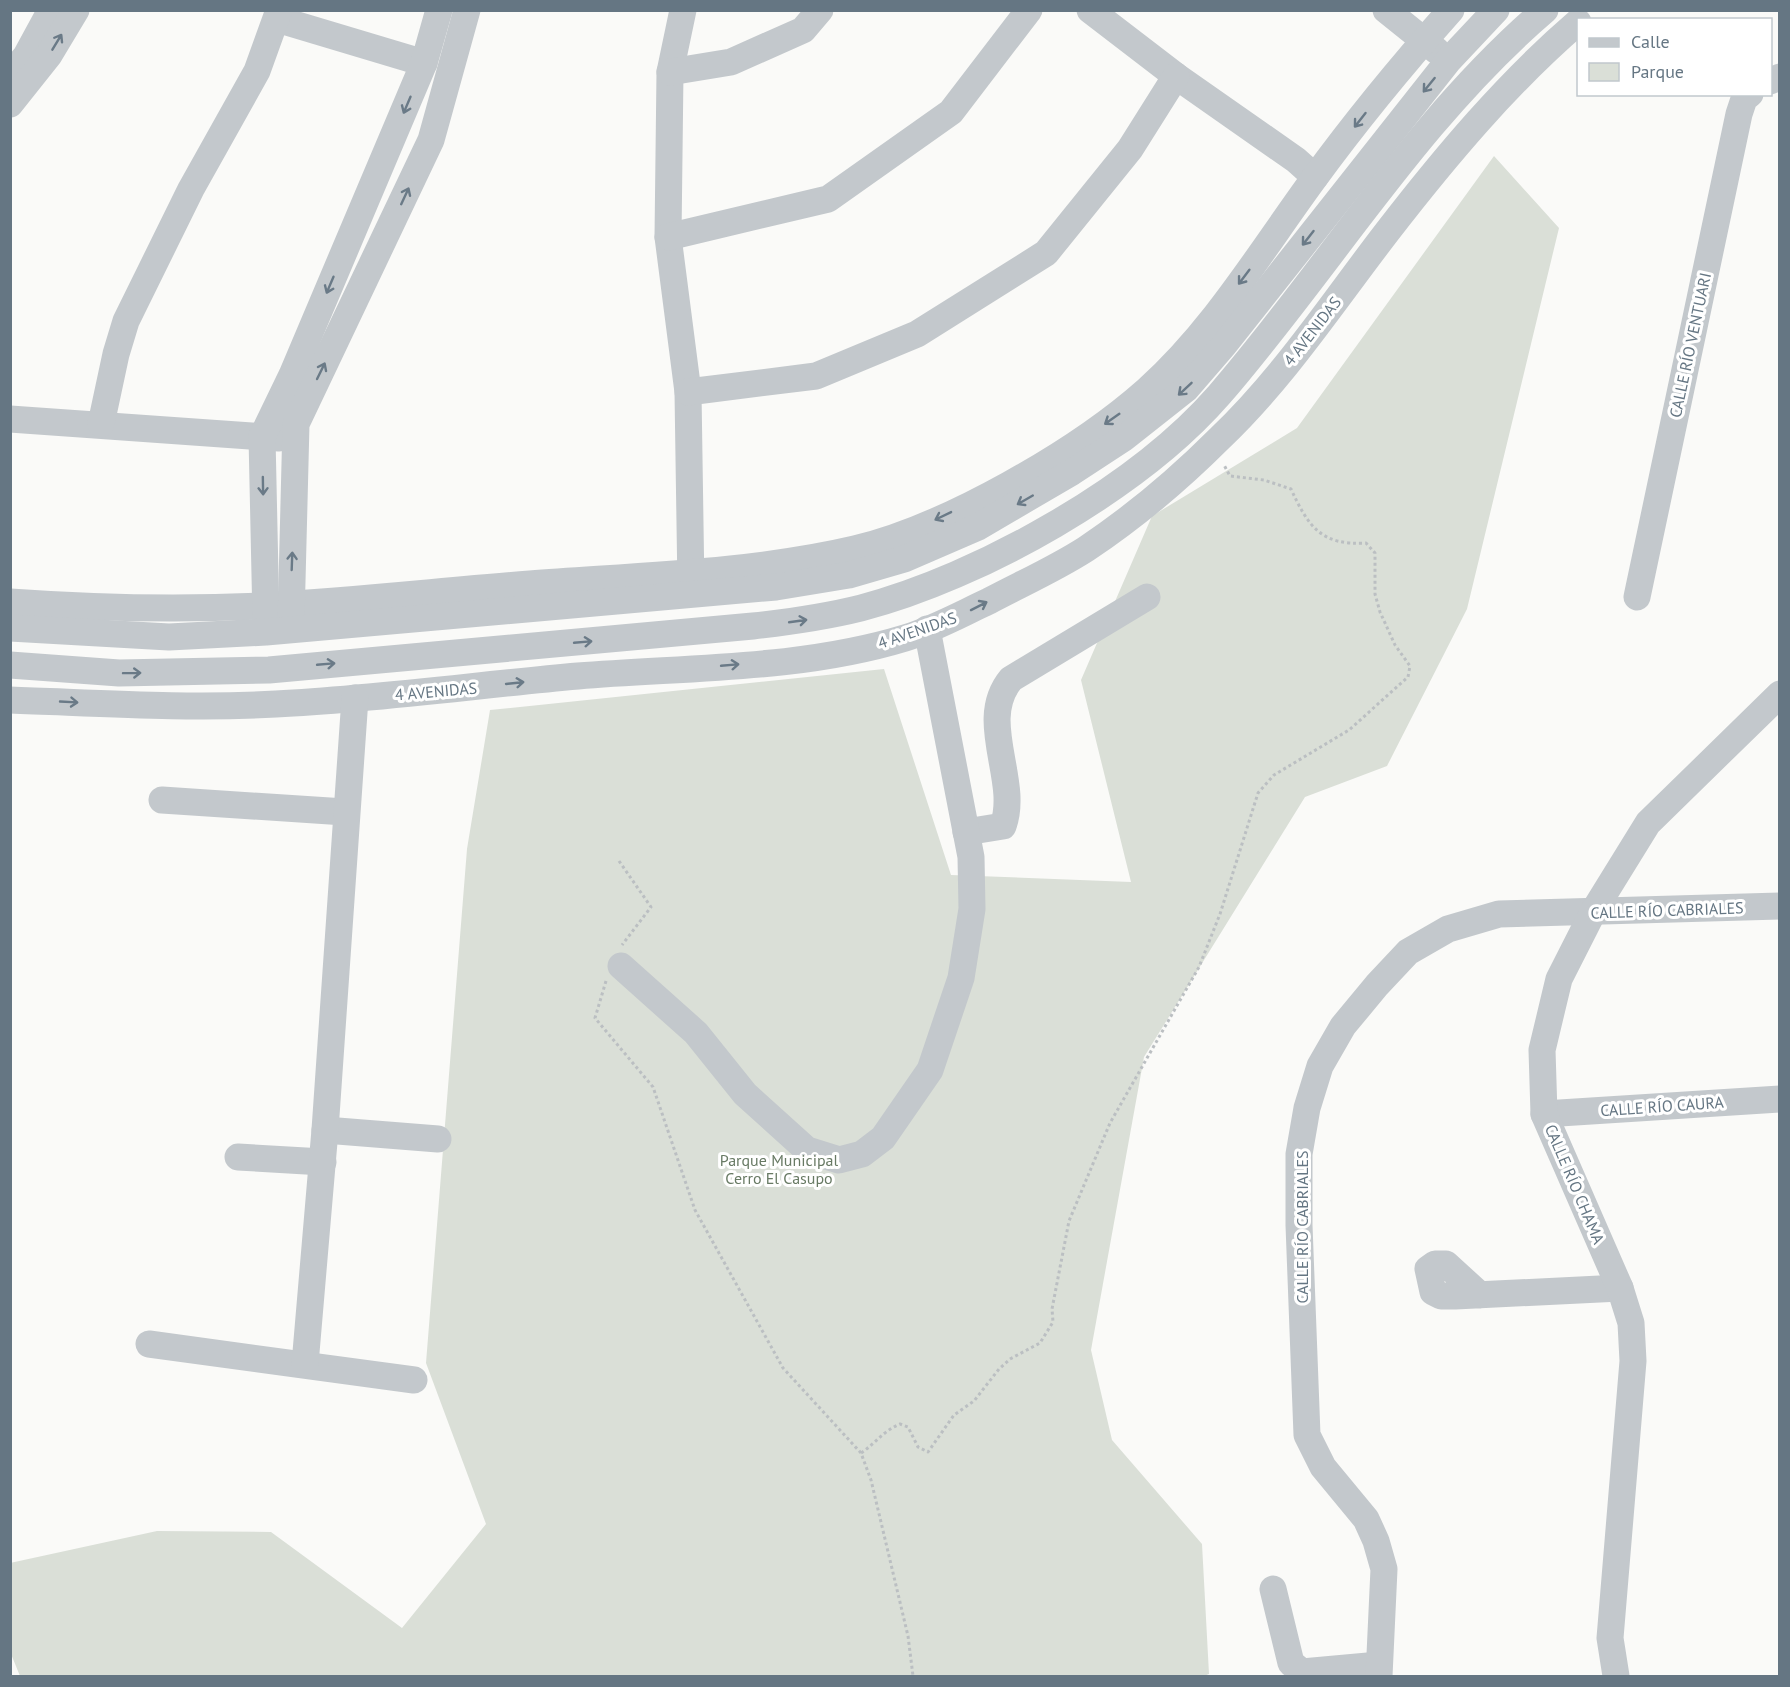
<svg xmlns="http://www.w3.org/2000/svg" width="1790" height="1687" viewBox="0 0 1790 1687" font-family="'PT Sans',sans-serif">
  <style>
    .green { fill: #dadfd7 }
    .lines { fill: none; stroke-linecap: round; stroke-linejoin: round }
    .path { stroke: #bbbfc2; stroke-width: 3; stroke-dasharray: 3 3; stroke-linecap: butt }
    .minor { stroke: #c3c8cc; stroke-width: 27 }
    .oneway { stroke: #6a7a87 }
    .labels { text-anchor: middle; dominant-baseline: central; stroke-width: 6; stroke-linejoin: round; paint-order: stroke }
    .street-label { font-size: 16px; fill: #657683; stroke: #fff }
    .park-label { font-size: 16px; fill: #687a64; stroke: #fff }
  </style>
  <rect width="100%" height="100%" fill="#fafaf8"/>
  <path class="green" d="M1494,156L1559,228L1467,609L1387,766L1305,797L1144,1057L1091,1350L1112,1440L1202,1544L1209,1674L1204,1676H20L11,1654L10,1563L157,1531L271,1532L402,1628L486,1524L426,1363L467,849L490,710L884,669L951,875L1131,882L1081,680L1152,516L1297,428Z"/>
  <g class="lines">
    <g class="path">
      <path d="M619,861L651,907L622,945"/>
      <path d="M606,981L595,1018L653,1087L695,1210L783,1368L861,1453L871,1480L908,1636L913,1676"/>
      <path d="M861,1453C876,1443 883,1431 900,1424L908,1427L918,1447L928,1452L954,1415L974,1401L999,1369L1010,1359L1040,1343L1053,1322L1052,1309L1069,1221L1110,1123L1199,967L1220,914L1258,793L1274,775L1349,730L1408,677L1410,666L1395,645L1380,612L1375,594V553L1366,543C1321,546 1308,526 1291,489L1264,480L1230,476L1224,465"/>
    </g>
    <g class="minor">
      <path d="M683,10L670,72L668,237L688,392L691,589"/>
      <path d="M1090,10L1176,76L1296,160L1315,177"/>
      <path d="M1386,10L1437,51"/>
      <path d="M277,19L424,63"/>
      <path d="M670,72L731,62L803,30L820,10"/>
      <path d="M10,75L26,56L51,10"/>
      <path d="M1770,81L1780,77"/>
      <path d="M10,104L49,55L76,10"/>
      <path d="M668,237L828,199L951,112L1029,10"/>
      <path d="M688,392L816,376L917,334L1046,253L1130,149L1176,76"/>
      <path d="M10,419L279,438"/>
      <path d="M101,424L116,354L126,321L191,189L257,71L279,10"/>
      <path d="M1637,597L1739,114L1744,99L1750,94"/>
      <path d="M10,602C94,608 178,610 262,606C351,601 441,591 530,584C634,576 753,573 855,549C947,527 1077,452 1147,390C1214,330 1261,251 1313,180C1356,121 1403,64 1451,10"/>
      <path d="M266,621L262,437L292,375L424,63L439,10"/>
      <path d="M291,621L296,424L431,140L467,10"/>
      <path d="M10,628L169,637L266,632L776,587L849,575L904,559L978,527L1072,472L1124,438L1186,389L1224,345L1449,60L1496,10"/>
      <path d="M10,665L119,673L269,670L753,626C789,622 825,617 861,608C980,577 1138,488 1219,395C1329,268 1416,120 1545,10"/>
      <path d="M10,700C99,703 187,709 276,704C377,699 477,685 578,676C686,667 800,670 905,638C934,629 961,614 989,601C1021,584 1055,569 1086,549C1134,517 1179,479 1220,438C1284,377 1333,302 1387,232C1445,157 1507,83 1578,22"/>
      <path d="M162,800L345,812"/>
      <path d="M966,832L1003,826C1020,780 976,721 1011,679L1147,597"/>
      <path d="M621,966L696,1033L745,1094L807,1150L839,1160L862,1154L883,1138L930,1070L961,978L972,909L971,857L927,629"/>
      <path d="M1544,1114L1780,1099"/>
      <path d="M325,1130L438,1139"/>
      <path d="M238,1157L323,1162"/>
      <path d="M1480,1295L1446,1264H1435L1428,1269L1433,1292L1441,1296H1455L1620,1288"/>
      <path d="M149,1344L414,1380"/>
      <path d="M305,1364L325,1130L355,698"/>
      <path d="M1273,1589L1291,1663L1302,1672L1379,1665"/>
      <path d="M1379,1676L1384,1569L1376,1541L1366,1519L1323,1467L1307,1435L1299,1225V1154L1307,1108L1320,1066L1343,1026L1377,985L1408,952L1448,929L1499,914L1780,906"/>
      <path d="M1616,1676L1610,1638L1633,1361L1631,1323L1620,1288L1544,1114L1542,1050L1559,979L1593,912L1648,823L1780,694"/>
    </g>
  </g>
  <defs><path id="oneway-shaft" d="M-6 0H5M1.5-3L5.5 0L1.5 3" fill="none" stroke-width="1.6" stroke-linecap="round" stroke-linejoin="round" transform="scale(1.5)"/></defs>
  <g class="oneway">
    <use href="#oneway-shaft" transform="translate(57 42) rotate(-59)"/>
    <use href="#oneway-shaft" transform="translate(1429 85) rotate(129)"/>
    <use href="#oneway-shaft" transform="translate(407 105) rotate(113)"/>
    <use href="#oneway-shaft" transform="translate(1360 120) rotate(128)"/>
    <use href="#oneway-shaft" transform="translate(405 196) rotate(-65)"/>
    <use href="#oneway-shaft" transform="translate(1308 238) rotate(128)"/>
    <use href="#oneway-shaft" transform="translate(1244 277) rotate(127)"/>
    <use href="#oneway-shaft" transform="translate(330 285) rotate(113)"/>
    <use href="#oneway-shaft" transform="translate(321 371) rotate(-64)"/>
    <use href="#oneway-shaft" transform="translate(1185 389) rotate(137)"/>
    <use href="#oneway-shaft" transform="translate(1112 419) rotate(145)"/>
    <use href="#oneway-shaft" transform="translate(263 486) rotate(89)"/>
    <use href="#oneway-shaft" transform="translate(1025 500) rotate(150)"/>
    <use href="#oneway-shaft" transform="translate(943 516) rotate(154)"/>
    <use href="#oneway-shaft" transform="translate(292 561) rotate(-88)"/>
    <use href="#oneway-shaft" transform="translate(979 606) rotate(-27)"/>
    <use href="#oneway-shaft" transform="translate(798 621) rotate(-8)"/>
    <use href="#oneway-shaft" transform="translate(583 642) rotate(-5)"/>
    <use href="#oneway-shaft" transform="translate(326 664) rotate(-5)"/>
    <use href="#oneway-shaft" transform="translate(730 665) rotate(-5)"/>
    <use href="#oneway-shaft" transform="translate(132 673) rotate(-1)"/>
    <use href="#oneway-shaft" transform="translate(515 683) rotate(-6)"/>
    <use href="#oneway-shaft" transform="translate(69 702) rotate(3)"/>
  </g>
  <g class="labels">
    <g class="street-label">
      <text transform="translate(1312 331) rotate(-52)">4 AVENIDAS</text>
      <text transform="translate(1690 345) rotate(-78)">CALLE RÍO VENTUARI</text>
      <text transform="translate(917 630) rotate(-19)">4 AVENIDAS</text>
      <text transform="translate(436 691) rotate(-5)">4 AVENIDAS</text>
      <text transform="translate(1667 910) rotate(-2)">CALLE RÍO CABRIALES</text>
      <text transform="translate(1662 1106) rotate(-4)">CALLE RÍO CAURA</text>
      <text transform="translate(1575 1184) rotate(67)">CALLE RÍO CHAMA</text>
      <text transform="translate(1302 1227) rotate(-90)">CALLE RÍO CABRIALES</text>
    </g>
    <g class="park-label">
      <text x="779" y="1160">Parque Municipal<tspan x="779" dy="18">Cerro El Casupo</tspan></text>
    </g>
  </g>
  <rect width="1790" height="1687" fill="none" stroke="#657683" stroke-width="24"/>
  <rect x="1577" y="18" width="195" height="78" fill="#ffffff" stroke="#c1c8cd" stroke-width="1.5"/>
  <rect x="1589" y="38" width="30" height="9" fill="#c3c8cc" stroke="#c1c8cd" stroke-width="1.5"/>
  <text x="1631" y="48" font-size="18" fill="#657683">Calle</text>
  <rect x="1589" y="63" width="30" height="18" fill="#dadfd7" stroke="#c1c8cd" stroke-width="1.5"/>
  <text x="1631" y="78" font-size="18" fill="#657683">Parque</text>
</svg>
